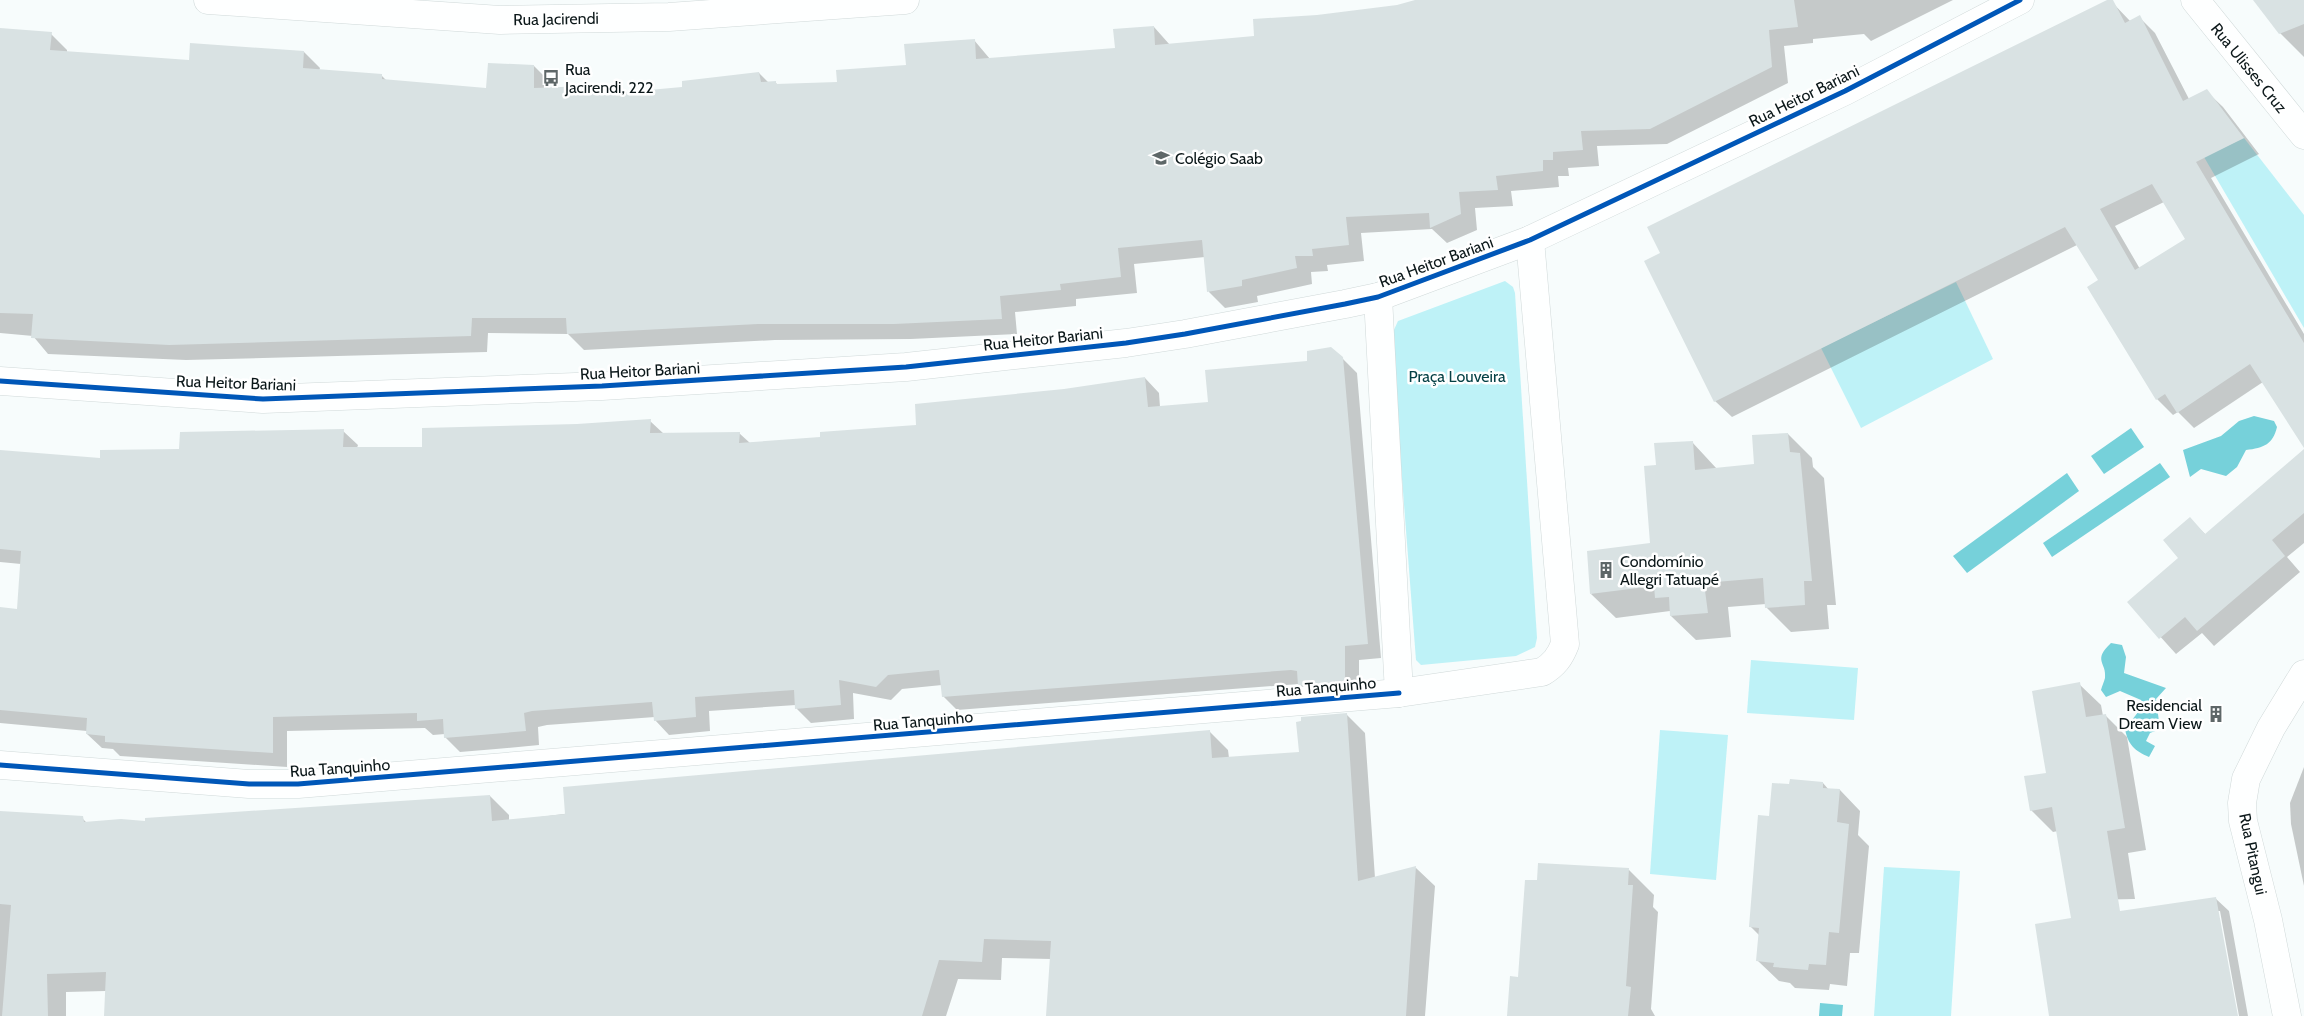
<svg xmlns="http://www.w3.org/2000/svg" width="2304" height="1016" viewBox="0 0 2304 1016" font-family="Cabin,sans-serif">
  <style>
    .green { fill: #bef2f7 }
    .water { fill: #76d1da }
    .shadow { fill: #0003; fill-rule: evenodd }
    .building { fill: #d9e2e3; fill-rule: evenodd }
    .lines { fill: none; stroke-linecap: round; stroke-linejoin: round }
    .street-casing { stroke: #d0d9d9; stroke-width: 29 }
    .secondary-casing { stroke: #d0d9d9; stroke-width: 29 }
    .street { stroke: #feffff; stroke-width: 28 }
    .secondary { stroke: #feffff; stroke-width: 28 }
    .cycleway-casing { stroke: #fff; stroke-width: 8 }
    .cycleway { stroke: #0057b8; stroke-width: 5 }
    .labels { text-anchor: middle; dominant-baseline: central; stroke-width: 5; stroke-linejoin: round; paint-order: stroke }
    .street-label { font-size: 16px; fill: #0b1719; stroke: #fff }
    .poi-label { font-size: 16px; fill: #0b1719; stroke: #fff; text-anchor: start }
    .park-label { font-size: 16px; fill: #044045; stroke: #fff }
  </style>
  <rect width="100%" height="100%" fill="#f7fcfc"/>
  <g class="green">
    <path d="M2244,138L2304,215V328L2204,157Z"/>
    <path d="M1505,281L1513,287L1515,293L1537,638L1535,647L1516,656L1421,665L1416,660L1392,349L1393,332L1398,321Z"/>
    <path d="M1956,282L1993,359L1861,428L1821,348Z"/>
    <path d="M1751,660L1858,668L1854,720L1747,713Z"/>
    <path d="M1660,730L1728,735L1716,880L1650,874Z"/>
    <path d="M1884,867L1960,871L1951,1016H1874Z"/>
  </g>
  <g class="water">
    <path d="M2254,416L2274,421L2277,427C2273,444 2264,448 2246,450L2237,467L2226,476L2201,469L2190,477L2183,450L2221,436L2239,421Z"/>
    <path d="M2131,428L2144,447L2104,474L2091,456Z"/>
    <path d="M2160,463L2170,477L2052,557L2043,543Z"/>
    <path d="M2067,473L2079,491L1967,573L1953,556Z"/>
    <path d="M2111,643L2122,645L2126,657L2124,673L2166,688L2156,699L2160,729L2150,733L2146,741L2155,746L2149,757C2135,751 2128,745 2125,729L2142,707L2141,700L2120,691L2106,697L2101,690C2102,686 2104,682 2105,678C2107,662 2092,661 2111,643Z"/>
    <path d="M1820,1003L1843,1005L1842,1016H1819Z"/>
  </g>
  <g class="shadow">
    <path d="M1421,0H1953L1871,41L1864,34L1813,39V43L1784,46L1788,83L1667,144L1597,146L1599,166L1568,168L1569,176H1558L1559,187L1511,191L1513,206L1475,208L1477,230L1447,243L1432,229L1361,233L1364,261L1327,265L1328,271L1311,272L1312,284L1257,296L1258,302L1225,308L1209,292L1205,257L1134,264L1137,293L1076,299V306L1015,312L1017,334L911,339L775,340L584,350L568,334L488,333L487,352L186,360L48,354L33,336L0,333V30L51,34L67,50V53L190,61L304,52L320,68L319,71L382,76L387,81L487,89L534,66L550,82V89L615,86L622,93L684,88L759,73L769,83L775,82L778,85L838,83L908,66L974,40L990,59L1116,49L1154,27L1170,45L1255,37L1317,17L1398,6Z"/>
    <path d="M2110,0L2130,21L2139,17L2155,33L2189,99L2206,91L2223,107L2259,154L2211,178L2304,334V446L2263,382L2194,428L2178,412L2173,415L2157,399L2100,280L2077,245L1732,417L1715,401ZM2164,202L2187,240L2140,269L2115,226Z"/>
    <path d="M2255,0H2304V57L2280,33Z"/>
    <path d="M1342,358L1357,373L1381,658L1359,660V696L1314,699L1299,684L957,710L943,696L942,685L902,689L891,700L853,693L854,719L811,723L797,709L796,705L709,711L710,731L669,735L655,720V717L547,725L538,727L539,745L496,749L460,752L445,737V734L433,735L425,728L287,731V767L120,756L113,749L102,748L87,734V731L0,723V609L19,610L21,564L0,562V452L101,459L343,431L358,445L357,448L423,449L577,425L650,421L664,434L739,433L750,443L822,438L918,426L1064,391L1145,378L1159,393L1160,407L1209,403Z"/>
    <path d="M1788,434L1812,458L1813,467L1824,478L1836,605H1827L1829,629L1791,632L1766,607V604L1728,607L1731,637L1696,640L1671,616L1670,611L1616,618L1591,594L1652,544L1657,466L1692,442L1717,469L1755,465Z"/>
    <path d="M2304,451V543L2287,557L2300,572L2214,646L2202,633L2176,654L2129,602L2180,558L2190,519L2206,535Z"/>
    <path d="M2079,684L2101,705L2103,716L2105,715L2127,737L2146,850L2128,853L2135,899L2087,900L2058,831L2053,832L2031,810L2047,774Z"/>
    <path d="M1346,714L1365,733L1375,878L1416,868L1435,886L1425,1016H1047L1051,959L1002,958L1001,980L958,979L946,1016H105L106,991L66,992V1016H0V813L82,818L87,823L146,822L490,796L509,815V821L1209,731L1228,750L1229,758L1300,753Z"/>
    <path d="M2304,767V886L2291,824L2290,803Z"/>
    <path d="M1823,783L1829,790H1840L1860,811L1858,835L1869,846L1859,953H1850L1847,986L1830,984L1829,990L1795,988L1790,983L1779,981L1758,961L1760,936L1750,926L1770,818L1791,786Z"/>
    <path d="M1629,870L1654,895L1653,907L1658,912L1651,1009L1655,1016H1509L1519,978L1538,882Z"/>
    <path d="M2215,898L2229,911L2248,1016H2239L2220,911H2217L2236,1016H2107Z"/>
  </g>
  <g class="building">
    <path d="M1415,0H1794L1798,27L1769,30L1772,67L1650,129L1581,131L1583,150L1553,152V160H1543V171L1496,176L1498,190L1459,192L1461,214L1430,228L1429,213L1346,217L1349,245L1312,249L1313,256H1295L1297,268L1242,280V286L1207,292L1202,240L1118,248L1121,277L1060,284L1061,290L1000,296L1002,319L894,324H758L567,334L566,318H472L471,336L169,345L31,338L33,314L0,313V28L52,32L50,50L189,60L190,43L304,51L303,68L382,74V79L486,88L488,63L534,65V88L616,85V93L682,87V81L759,72L761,82L776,81V84L837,82L836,70L906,65L904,44L975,39L976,59L1115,48L1113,29L1154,26L1155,45L1254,36L1253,19L1317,15L1397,5Z"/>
    <path d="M2107,0H2113L2125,23L2140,15L2183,101L2207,89L2244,138L2196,162L2304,343V448L2250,364L2177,413L2165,394L2156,400L2087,287L2098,280L2065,227L1714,402L1644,261L1660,253L1647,227ZM2152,184L2185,239L2135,270L2100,209Z"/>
    <path d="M2253,0H2304V24L2279,34Z"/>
    <path d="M1331,347L1343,357L1368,644L1345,646V682L1298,686L1297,671L1291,670L942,697L939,670L888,675L876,687L839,680L841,705L795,709L794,690L695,697L696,717L654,721L652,702L532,711L524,713L526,731L481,735L444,738L443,719L417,721V713L273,717V753L105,742V736L86,734L87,718L0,710V607L17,609L21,551L0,549V450L100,458V450L179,449L180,432L344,429L343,447H422V428L577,424L651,419L650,433L740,432L739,443L820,437V432L916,425L915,404L1064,389L1145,377L1148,407L1208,402L1205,370L1307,361V351Z"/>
    <path d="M1788,433L1790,452L1800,453L1812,581H1804L1805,605L1765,608L1763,578L1704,583L1708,613L1670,616L1669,597L1655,598L1654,586L1590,594L1587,551L1650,543L1644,466L1656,465L1654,443L1693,441L1695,470L1754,464L1752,435Z"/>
    <path d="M2304,449V513L2272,540L2285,556L2197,631L2185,617L2159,639L2127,602L2178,558L2163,540L2190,517L2205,534Z"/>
    <path d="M2080,682L2086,717L2106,714L2125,828L2107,831L2120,911L2216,897L2238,1016H2049L2035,924L2071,918L2052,807L2030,811L2024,776L2046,773L2032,691Z"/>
    <path d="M1347,713L1358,881L1416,866L1406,1016H1046L1051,941L984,939L982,962L939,960L922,1016H104L106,972L47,974L48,1016H2L11,905L0,904V811L83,816L84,822L121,819L145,821V818L490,795L492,821L565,814L563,787L1210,730L1212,758L1299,752L1296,722L1301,721V717Z"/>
    <path d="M1790,779L1823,782V788L1840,789L1837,822L1849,824L1839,933L1829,932L1826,965L1809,964L1808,970L1773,967L1774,963L1756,961L1759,928L1749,927L1758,815L1769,816L1772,783L1789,784Z"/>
    <path d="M1538,863L1629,868L1628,885H1633L1626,986L1631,987L1628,1016H1507L1510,976L1518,977L1525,880H1537Z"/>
  </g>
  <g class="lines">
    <g class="street-casing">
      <g id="street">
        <path d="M208,0L500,20L669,17L905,0"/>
        <path d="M1378,297L1399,693L1542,672C1554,665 1560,657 1565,644L1530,240"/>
        <path d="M0,381L263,399L602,386L906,367L1126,343L1185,334L1345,304L1378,297L1530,240L1845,91L2020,0"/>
        <path d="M0,765L249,784H298L1399,693"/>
      </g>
    </g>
    <g class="secondary-casing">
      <g id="secondary">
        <path d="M2195,0L2304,135"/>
        <path d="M2287,1016L2268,920L2243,821L2242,803L2246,779L2271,728L2304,674"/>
      </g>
    </g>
    <use href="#street" class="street"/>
    <use href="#secondary" class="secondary"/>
    <g class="cycleway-casing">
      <g id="cycleway">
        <path d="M0,381L263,399L602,386L906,367L1126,343L1185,334L1345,304L1378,297L1530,240L1845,91L2020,0"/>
        <path d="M0,765L249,784H298L1399,693"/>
      </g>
    </g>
    <use href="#cycleway" class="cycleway"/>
  </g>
  <defs>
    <g id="bus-bare" transform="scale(1.35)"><path d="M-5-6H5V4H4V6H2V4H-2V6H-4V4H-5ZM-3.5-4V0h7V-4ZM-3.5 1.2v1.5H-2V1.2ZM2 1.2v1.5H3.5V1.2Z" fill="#5e6768" stroke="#fff" stroke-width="2.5" paint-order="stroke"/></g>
    <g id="school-bare" transform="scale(1.35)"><path d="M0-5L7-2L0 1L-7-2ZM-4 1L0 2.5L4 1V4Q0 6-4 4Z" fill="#5e6768" stroke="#fff" stroke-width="2.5" paint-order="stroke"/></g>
    <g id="building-bare" transform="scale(1.35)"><path d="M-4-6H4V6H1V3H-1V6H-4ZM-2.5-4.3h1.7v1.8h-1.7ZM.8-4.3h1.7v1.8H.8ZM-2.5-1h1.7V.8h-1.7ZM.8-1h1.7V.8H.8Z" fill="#5e6768" stroke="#fff" stroke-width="2.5" paint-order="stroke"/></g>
  </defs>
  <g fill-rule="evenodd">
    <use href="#bus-bare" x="551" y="78"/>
    <use href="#school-bare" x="1161" y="158"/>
    <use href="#building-bare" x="1606" y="570"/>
    <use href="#building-bare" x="2216" y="714"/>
  </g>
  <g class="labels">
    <g class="street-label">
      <text transform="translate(556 19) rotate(-1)">Rua Jacirendi</text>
      <text transform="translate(2249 68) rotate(51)">Rua Ulisses Cruz</text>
      <text transform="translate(1804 96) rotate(-26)">Rua Heitor Bariani</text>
      <text transform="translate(1436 262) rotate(-20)">Rua Heitor Bariani</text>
      <text transform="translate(1043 339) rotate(-6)">Rua Heitor Bariani</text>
      <text transform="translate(640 371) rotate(-3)">Rua Heitor Bariani</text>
      <text transform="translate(236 383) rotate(2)">Rua Heitor Bariani</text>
      <text transform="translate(1326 687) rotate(-5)">Rua Tanquinho</text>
      <text transform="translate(923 721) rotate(-5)">Rua Tanquinho</text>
      <text transform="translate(340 768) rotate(-4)">Rua Tanquinho</text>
      <text transform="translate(2253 854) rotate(78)">Rua Pitangui</text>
    </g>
    <g class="poi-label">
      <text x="565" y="69">Rua<tspan x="565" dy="18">Jacirendi, 222</tspan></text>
      <text x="1175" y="158">Colégio Saab</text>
      <text x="1620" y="561">Condomínio<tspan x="1620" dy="18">Allegri Tatuapé</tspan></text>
      <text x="2202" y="705" text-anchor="end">Residencial<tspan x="2202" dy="18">Dream View</tspan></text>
    </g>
    <g class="park-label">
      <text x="1457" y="376">Praça Louveira</text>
    </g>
  </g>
</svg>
